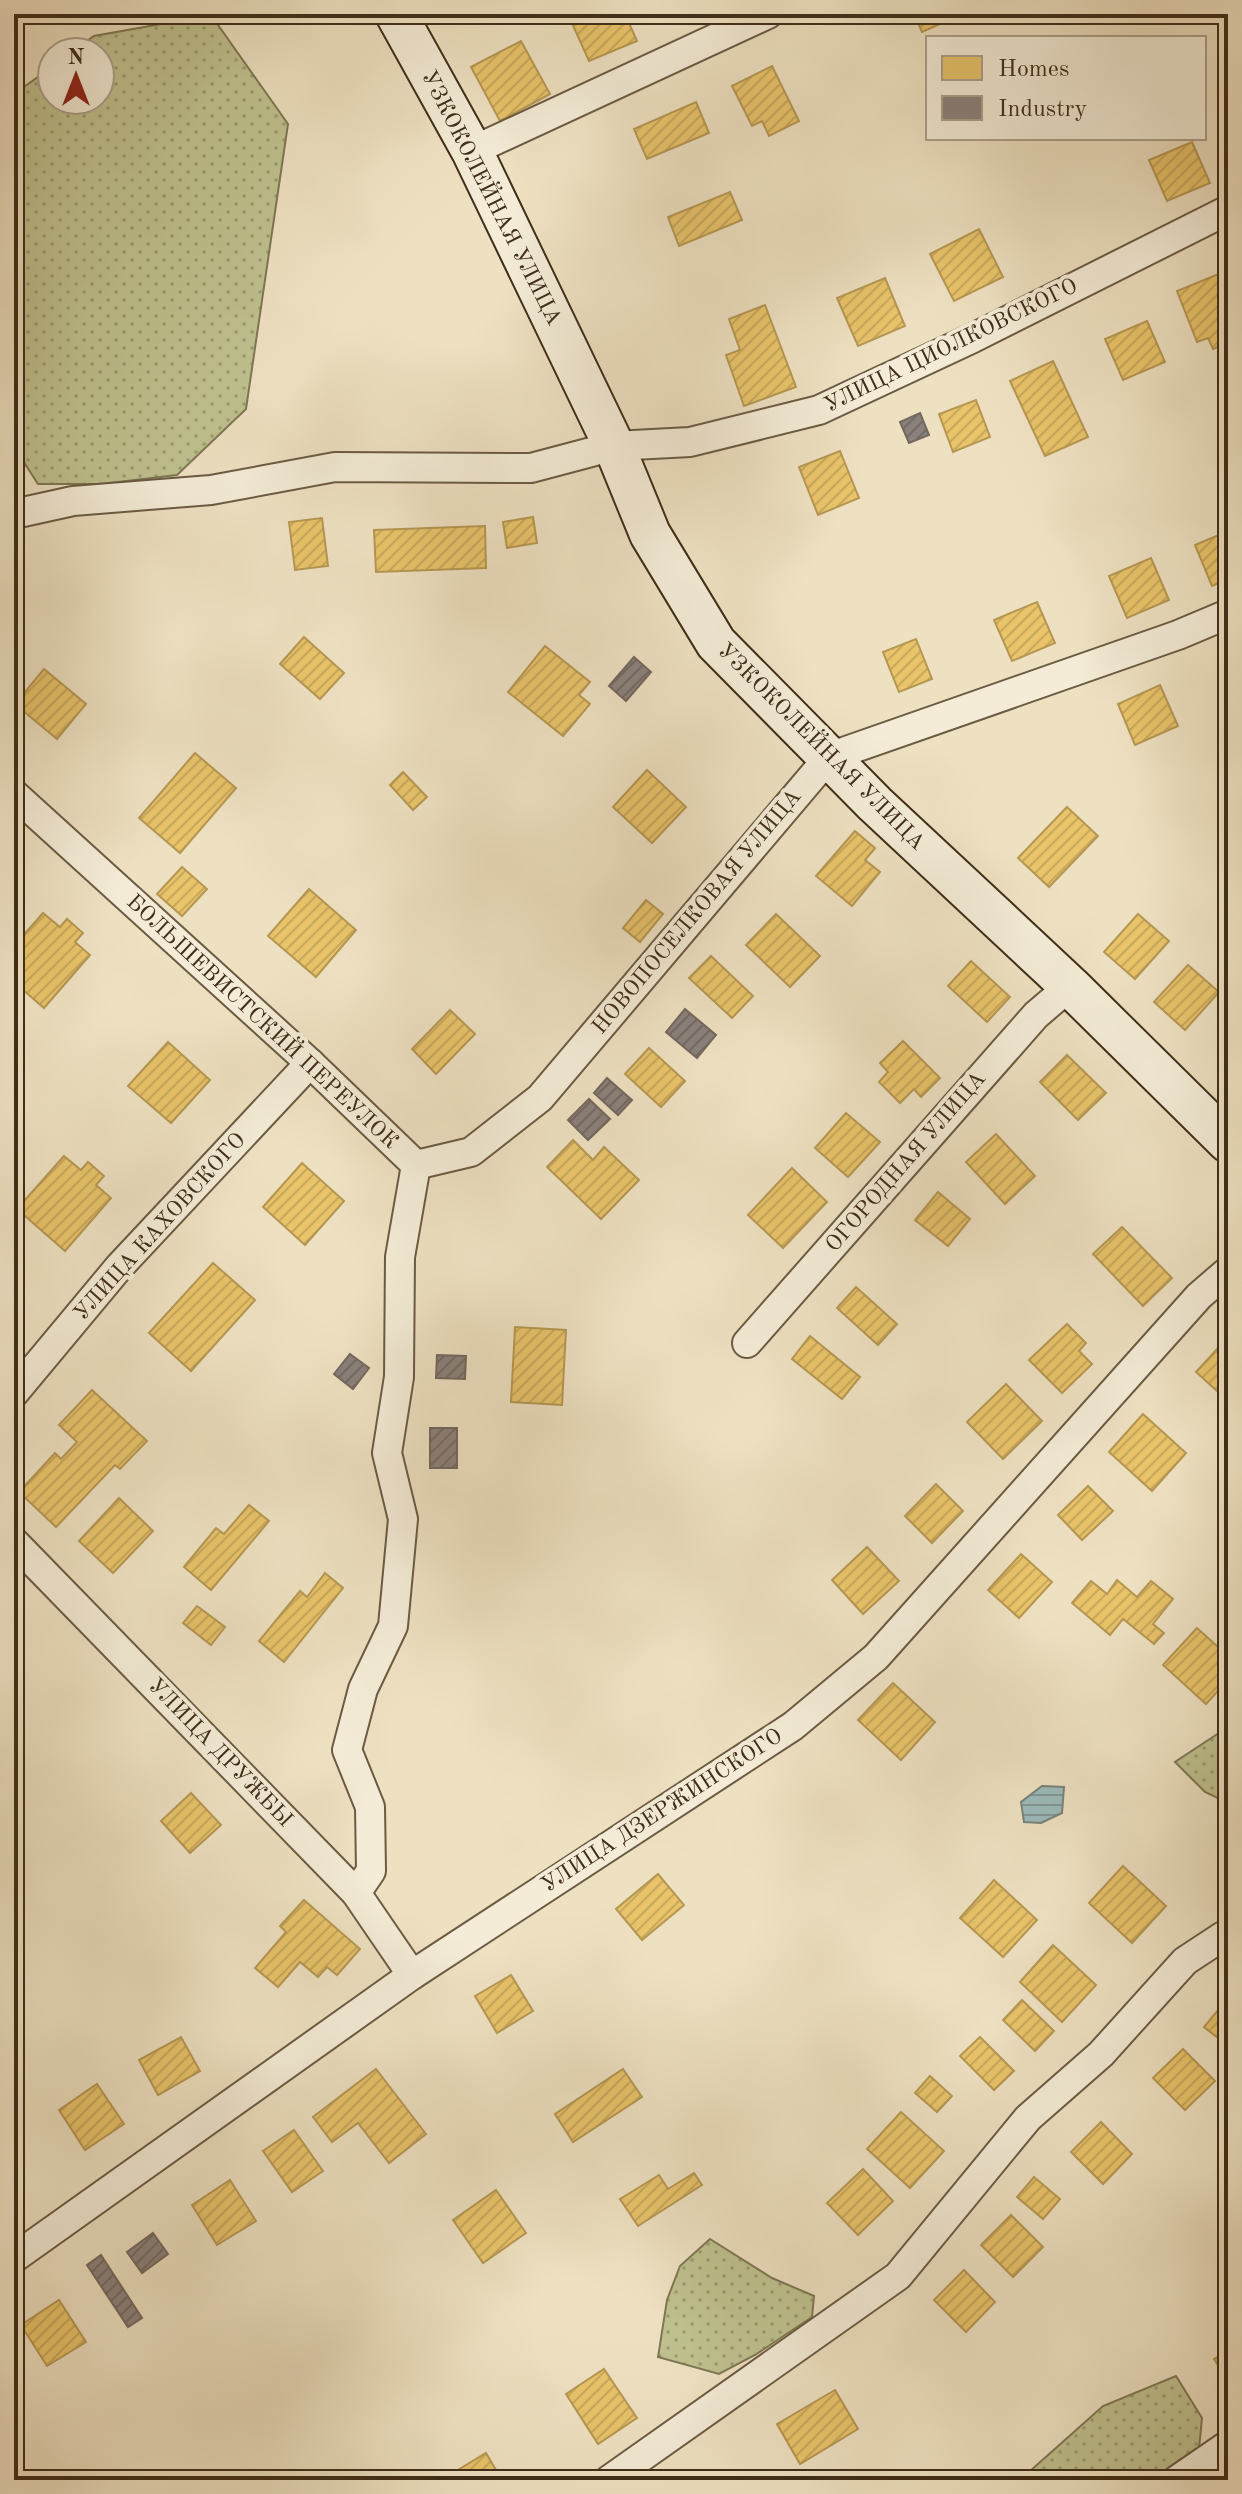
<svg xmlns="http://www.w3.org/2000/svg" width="1242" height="2494" viewBox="0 0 1242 2494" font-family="'Old Standard TT',serif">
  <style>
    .grass { fill: url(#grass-dots); stroke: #7f7854; stroke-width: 2 }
    .water { fill: url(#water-rules); stroke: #77837b; stroke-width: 2 }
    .homes { fill: url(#homes-hatch); stroke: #b69752; stroke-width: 2 }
    .industry { fill: url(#industry-hatch); stroke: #74685e; stroke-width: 2 }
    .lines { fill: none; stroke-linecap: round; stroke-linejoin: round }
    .street-casing { stroke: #6b5b43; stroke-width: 32 }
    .secondary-casing { stroke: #3f2e19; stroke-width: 44 }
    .street { stroke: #f4ecd7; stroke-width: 28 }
    .secondary { stroke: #f4ecd7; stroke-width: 40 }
    .labels { text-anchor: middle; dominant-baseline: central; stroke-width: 8; stroke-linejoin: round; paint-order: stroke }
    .street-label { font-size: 22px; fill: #3f2e19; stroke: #f4ecd7 }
  </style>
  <defs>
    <pattern id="grass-dots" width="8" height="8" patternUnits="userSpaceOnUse" patternTransform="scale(2)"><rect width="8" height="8" fill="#bfc18f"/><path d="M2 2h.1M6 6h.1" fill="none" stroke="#9d9d74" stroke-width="1.8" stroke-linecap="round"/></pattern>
    <pattern id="water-rules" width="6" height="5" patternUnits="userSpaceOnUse" patternTransform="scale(2)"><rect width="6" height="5" fill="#9cbbbc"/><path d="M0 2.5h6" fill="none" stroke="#819898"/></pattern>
    <pattern id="homes-hatch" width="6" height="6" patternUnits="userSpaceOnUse" patternTransform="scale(2)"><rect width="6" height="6" fill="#e9c46a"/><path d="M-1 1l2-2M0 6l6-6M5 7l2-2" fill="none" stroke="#c9a95b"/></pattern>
    <pattern id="industry-hatch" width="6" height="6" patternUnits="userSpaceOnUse" patternTransform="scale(2)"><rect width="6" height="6" fill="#8a817c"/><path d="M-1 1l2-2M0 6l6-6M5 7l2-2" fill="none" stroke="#726a65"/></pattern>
  </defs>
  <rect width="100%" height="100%" fill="#eee1c2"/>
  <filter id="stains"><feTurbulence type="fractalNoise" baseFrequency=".0025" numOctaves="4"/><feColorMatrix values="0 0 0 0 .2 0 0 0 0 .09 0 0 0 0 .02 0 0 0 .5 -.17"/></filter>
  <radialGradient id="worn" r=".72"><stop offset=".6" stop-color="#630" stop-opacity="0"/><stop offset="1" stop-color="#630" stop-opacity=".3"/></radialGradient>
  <g class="grass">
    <path d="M211,15L288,124L246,409L177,475L101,484H38L14,447V94L52,67V100H100V52H72L94,36Z"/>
    <path d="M1228,1727V1803L1205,1792L1175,1762Z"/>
    <path d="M710,2239L772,2278L814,2296L812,2317L755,2355L719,2374L658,2357L667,2300L680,2266Z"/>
    <path d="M1176,2376L1202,2418L1196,2480H1020L1103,2406Z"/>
  </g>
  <path class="water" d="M1042,1786L1064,1787L1062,1813L1041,1823L1024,1822L1021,1802Z"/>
  <g class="homes">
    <path d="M587,14H625L637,41L589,61L571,21Z"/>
    <path d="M914,14H963L922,32Z"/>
    <path d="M521,41L550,94L500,121L471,67Z"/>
    <path d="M772,66L799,121L769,136L762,121L752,126L732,86Z"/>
    <path d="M696,102L709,133L647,159L634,129Z"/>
    <path d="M1228,118V145L1218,122Z"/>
    <path d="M1192,142L1210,183L1167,201L1149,160Z"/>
    <path d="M730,192L742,220L679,246L668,217Z"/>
    <path d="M979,229L1003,277L954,301L930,254Z"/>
    <path d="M1221,273L1228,290V343L1213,349L1208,338L1197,342L1177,291Z"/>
    <path d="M885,278L905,326L858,346L837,298Z"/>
    <path d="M765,305L796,387L744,406L726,355L740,350L729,319Z"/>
    <path d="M1147,321L1165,362L1123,380L1105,339Z"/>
    <path d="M1053,361L1088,437L1045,456L1010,381Z"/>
    <path d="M976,400L990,437L953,452L939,414Z"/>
    <path d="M840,451L859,498L818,515L799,467Z"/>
    <path d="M533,517L537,543L507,548L503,522Z"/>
    <path d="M322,518L328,566L295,570L289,522Z"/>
    <path d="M485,526L486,568L376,572L374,530Z"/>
    <path d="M1228,531V579L1212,586L1195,545Z"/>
    <path d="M1151,558L1169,600L1127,618L1109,576Z"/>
    <path d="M1037,602L1055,643L1012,661L994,620Z"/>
    <path d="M304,637L344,673L320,699L280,664Z"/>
    <path d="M916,639L932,679L899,692L883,652Z"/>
    <path d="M545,646L590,682L579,695L590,704L563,736L508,692Z"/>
    <path d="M44,669L86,704L57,739L15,704Z"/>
    <path d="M1160,685L1178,726L1135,745L1118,704Z"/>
    <path d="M195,753L236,788L180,853L139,818Z"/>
    <path d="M647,770L686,807L652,843L613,807Z"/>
    <path d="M403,772L427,797L413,810L390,785Z"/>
    <path d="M1067,807L1098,836L1049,887L1018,858Z"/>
    <path d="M855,831L875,848L865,860L880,872L852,906L816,876Z"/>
    <path d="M182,867L207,889L182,916L157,894Z"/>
    <path d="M309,889L356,930L316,977L268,936Z"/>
    <path d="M646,900L663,914L640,942L623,928Z"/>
    <path d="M43,913L60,927L67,919L83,933L75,942L90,955L44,1008L14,982V946Z"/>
    <path d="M776,914L820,956L790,987L746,945Z"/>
    <path d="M1138,914L1169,941L1135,979L1104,952Z"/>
    <path d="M711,956L753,996L732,1018L689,978Z"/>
    <path d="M971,961L1010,997L987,1022L948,986Z"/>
    <path d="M1188,965L1219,992L1185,1030L1154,1002Z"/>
    <path d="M450,1010L475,1034L436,1074L412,1049Z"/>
    <path d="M903,1041L940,1078L921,1097L914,1089L900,1103L879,1082L888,1072L880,1063Z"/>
    <path d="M168,1042L210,1080L171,1123L128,1086Z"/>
    <path d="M649,1048L685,1081L661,1107L625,1074Z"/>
    <path d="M1067,1055L1106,1093L1078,1120L1040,1082Z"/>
    <path d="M846,1113L880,1142L848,1177L815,1148Z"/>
    <path d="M996,1134L1035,1176L1005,1204L966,1162Z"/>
    <path d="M573,1140L593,1160L604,1147L639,1180L601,1219L547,1167Z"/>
    <path d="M64,1156L81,1170L88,1162L104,1176L96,1185L111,1198L65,1251L17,1209Z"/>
    <path d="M302,1163L344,1201L305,1245L263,1207Z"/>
    <path d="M792,1168L827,1202L783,1248L748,1215Z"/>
    <path d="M938,1192L970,1219L948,1246L915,1220Z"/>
    <path d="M1122,1227L1172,1278L1143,1306L1093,1254Z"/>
    <path d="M213,1263L255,1300L191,1371L149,1333Z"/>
    <path d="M856,1287L897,1324L878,1345L837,1308Z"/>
    <path d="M1067,1324L1086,1343L1079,1351L1092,1364L1062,1393L1029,1360Z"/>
    <path d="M515,1327L566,1330L562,1405L511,1402Z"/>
    <path d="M810,1336L860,1377L842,1399L792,1359Z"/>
    <path d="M1228,1337V1401L1196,1372Z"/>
    <path d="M1006,1384L1042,1421L1003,1459L967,1422Z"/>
    <path d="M92,1390L147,1441L120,1469L115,1465L56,1527L19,1492L55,1453L61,1459L77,1442L59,1425Z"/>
    <path d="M1143,1414L1186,1453L1152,1491L1109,1452Z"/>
    <path d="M936,1484L963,1511L932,1543L905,1516Z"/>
    <path d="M1088,1486L1113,1511L1082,1540L1058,1515Z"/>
    <path d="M119,1498L153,1531L113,1573L79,1541Z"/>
    <path d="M249,1505L269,1521L211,1590L184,1567L216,1528L224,1534Z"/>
    <path d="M867,1547L899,1581L863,1614L832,1580Z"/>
    <path d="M1021,1554L1052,1582L1019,1618L988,1590Z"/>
    <path d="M325,1573L343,1588L284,1662L259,1641L300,1591L307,1597Z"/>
    <path d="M1117,1580L1137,1597L1151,1581L1173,1599L1153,1624L1164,1633L1154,1644L1123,1619L1110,1635L1072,1603L1091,1581L1107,1594Z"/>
    <path d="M197,1606L225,1627L211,1645L183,1623Z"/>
    <path d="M1197,1628L1228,1656V1680L1206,1704L1163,1665Z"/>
    <path d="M893,1683L935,1722L901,1760L858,1720Z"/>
    <path d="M191,1793L221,1825L190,1853L161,1821Z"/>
    <path d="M1123,1866L1166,1906L1132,1943L1089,1903Z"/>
    <path d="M658,1874L684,1905L642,1940L616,1909Z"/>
    <path d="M994,1880L1037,1920L1003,1957L960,1918Z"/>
    <path d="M304,1900L360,1949L337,1975L327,1967L318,1977L300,1962L278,1987L255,1968L286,1932L280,1926Z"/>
    <path d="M1053,1945L1096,1985L1062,2022L1020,1982Z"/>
    <path d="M511,1975L533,2011L497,2033L475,1996Z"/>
    <path d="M1228,1998V2046L1204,2027Z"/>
    <path d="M1022,2000L1054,2031L1035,2051L1003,2020Z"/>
    <path d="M181,2037L200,2071L158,2095L139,2060Z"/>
    <path d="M980,2037L1014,2071L994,2090L960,2056Z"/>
    <path d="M1183,2049L1215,2081L1185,2110L1153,2078Z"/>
    <path d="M376,2069L426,2134L389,2163L358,2123L332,2142L313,2117Z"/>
    <path d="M623,2069L642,2097L573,2142L555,2114Z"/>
    <path d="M930,2076L952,2096L937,2112L915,2093Z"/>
    <path d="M97,2084L124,2124L85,2150L59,2110Z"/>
    <path d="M901,2112L944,2151L910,2188L867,2149Z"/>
    <path d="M1101,2122L1132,2154L1103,2184L1071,2152Z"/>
    <path d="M294,2130L323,2171L292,2192L263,2151Z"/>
    <path d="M863,2169L893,2201L858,2235L827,2203Z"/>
    <path d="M694,2173L702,2185L638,2226L620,2199L659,2175L668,2189Z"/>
    <path d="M1034,2177L1060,2199L1043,2219L1017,2197Z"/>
    <path d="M230,2180L256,2221L217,2245L192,2205Z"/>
    <path d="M496,2190L526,2233L483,2263L453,2220Z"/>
    <path d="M1011,2215L1043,2247L1013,2277L981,2245Z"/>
    <path d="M964,2270L995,2302L966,2332L934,2300Z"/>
    <path d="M59,2300L86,2342L47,2366L21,2325Z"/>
    <path d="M1228,2351V2381L1214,2359Z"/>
    <path d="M604,2369L637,2418L598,2444L566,2394Z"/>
    <path d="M835,2390L858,2429L800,2464L777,2424Z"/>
    <path d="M486,2453L502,2480H451L448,2476Z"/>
  </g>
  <g class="industry">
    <path d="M920,413L929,435L909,443L900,422Z"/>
    <path d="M634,657L651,672L626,701L609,686Z"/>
    <path d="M685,1009L716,1035L697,1058L666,1032Z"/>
    <path d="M607,1078L632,1100L618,1115L594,1093Z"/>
    <path d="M589,1099L610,1119L588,1140L568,1120Z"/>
    <path d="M350,1354L369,1368L353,1389L334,1374Z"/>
    <path d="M437,1355L466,1356L465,1379L436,1378Z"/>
    <rect x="430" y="1428" width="27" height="40"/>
    <path d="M153,2233L168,2254L142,2273L127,2252Z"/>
    <path d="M101,2255L142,2318L128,2327L87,2265Z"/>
  </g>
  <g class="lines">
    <g class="street-casing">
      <g id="street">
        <path d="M472,151L768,14"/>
        <path d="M14,514L73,501L211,490L335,467L531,468L614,446L690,442L819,410L973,338L1228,210"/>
        <path d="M14,794L310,1063L416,1165L400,1257L399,1377L387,1453L403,1519L393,1626L363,1689L347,1750L370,1807L371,1871L356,1893"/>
        <path d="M416,1165L471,1152L540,1098L829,757L1178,635L1228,614"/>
        <path d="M747,1343L1036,1015L1070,986"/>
        <path d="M14,1393L119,1267L310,1063"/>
        <path d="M14,1542L356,1893L412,1975"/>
        <path d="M14,2258L412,1975L793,1726L876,1657L1199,1296L1228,1271"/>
        <path d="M609,2480L898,2276L1028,2118L1101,2054L1185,1961L1223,1936H1228"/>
        <path d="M1177,2480L1228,2445"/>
      </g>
    </g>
    <g class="secondary-casing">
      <path id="secondary" d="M396,14L472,151L614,446L650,534L716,643L875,804L1070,986L1228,1142"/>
    </g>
    <use href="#street" class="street"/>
    <use href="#secondary" class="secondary"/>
  </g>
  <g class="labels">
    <g class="street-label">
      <text transform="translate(491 198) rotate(63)">УЗКОКОЛЕЙНАЯ УЛИЦА</text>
      <text transform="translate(951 346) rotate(-26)">УЛИЦА ЦИОЛКОВСКОГО</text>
      <text transform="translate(821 747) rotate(45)">УЗКОКОЛЕЙНАЯ УЛИЦА</text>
      <text transform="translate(697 912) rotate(-50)">НОВОПОСЕЛКОВАЯ УЛИЦА</text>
      <text transform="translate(262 1022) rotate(43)">БОЛЬШЕВИСТСКИЙ ПЕРЕУЛОК</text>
      <text transform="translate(906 1162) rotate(-49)">ОГОРОДНАЯ УЛИЦА</text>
      <text transform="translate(160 1227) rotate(-48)">УЛИЦА КАХОВСКОГО</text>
      <text transform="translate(220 1753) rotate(46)">УЛИЦА ДРУЖБЫ</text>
      <text transform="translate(662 1811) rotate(-33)">УЛИЦА ДЗЕРЖИНСКОГО</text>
    </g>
  </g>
  <rect width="1242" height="2494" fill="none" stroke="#eee1c2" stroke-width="48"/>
  <rect x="16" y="16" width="1210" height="2462" fill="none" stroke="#3f2e19" stroke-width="4"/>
  <rect x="24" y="24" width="1194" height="2446" fill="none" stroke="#3f2e19" stroke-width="2"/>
  <rect x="926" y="36" width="280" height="104" fill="#f4ecd7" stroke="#aca08b" stroke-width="2"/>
  <rect x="942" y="56" width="40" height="24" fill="#e9c46a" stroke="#aca08b" stroke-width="2"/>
  <text x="998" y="76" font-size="24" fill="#3f2e19">Homes</text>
  <rect x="942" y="96" width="40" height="24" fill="#8a817c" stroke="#aca08b" stroke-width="2"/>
  <text x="998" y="116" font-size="24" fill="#3f2e19">Industry</text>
  <g transform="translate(76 76)"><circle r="38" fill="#f4ecd7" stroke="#aca08b" stroke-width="2"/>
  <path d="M0-6L14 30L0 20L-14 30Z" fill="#8f2418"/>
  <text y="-12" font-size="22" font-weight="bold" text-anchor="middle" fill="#3f2e19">N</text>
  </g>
  <rect width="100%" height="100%" filter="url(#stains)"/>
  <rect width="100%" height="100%" fill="url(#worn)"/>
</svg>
